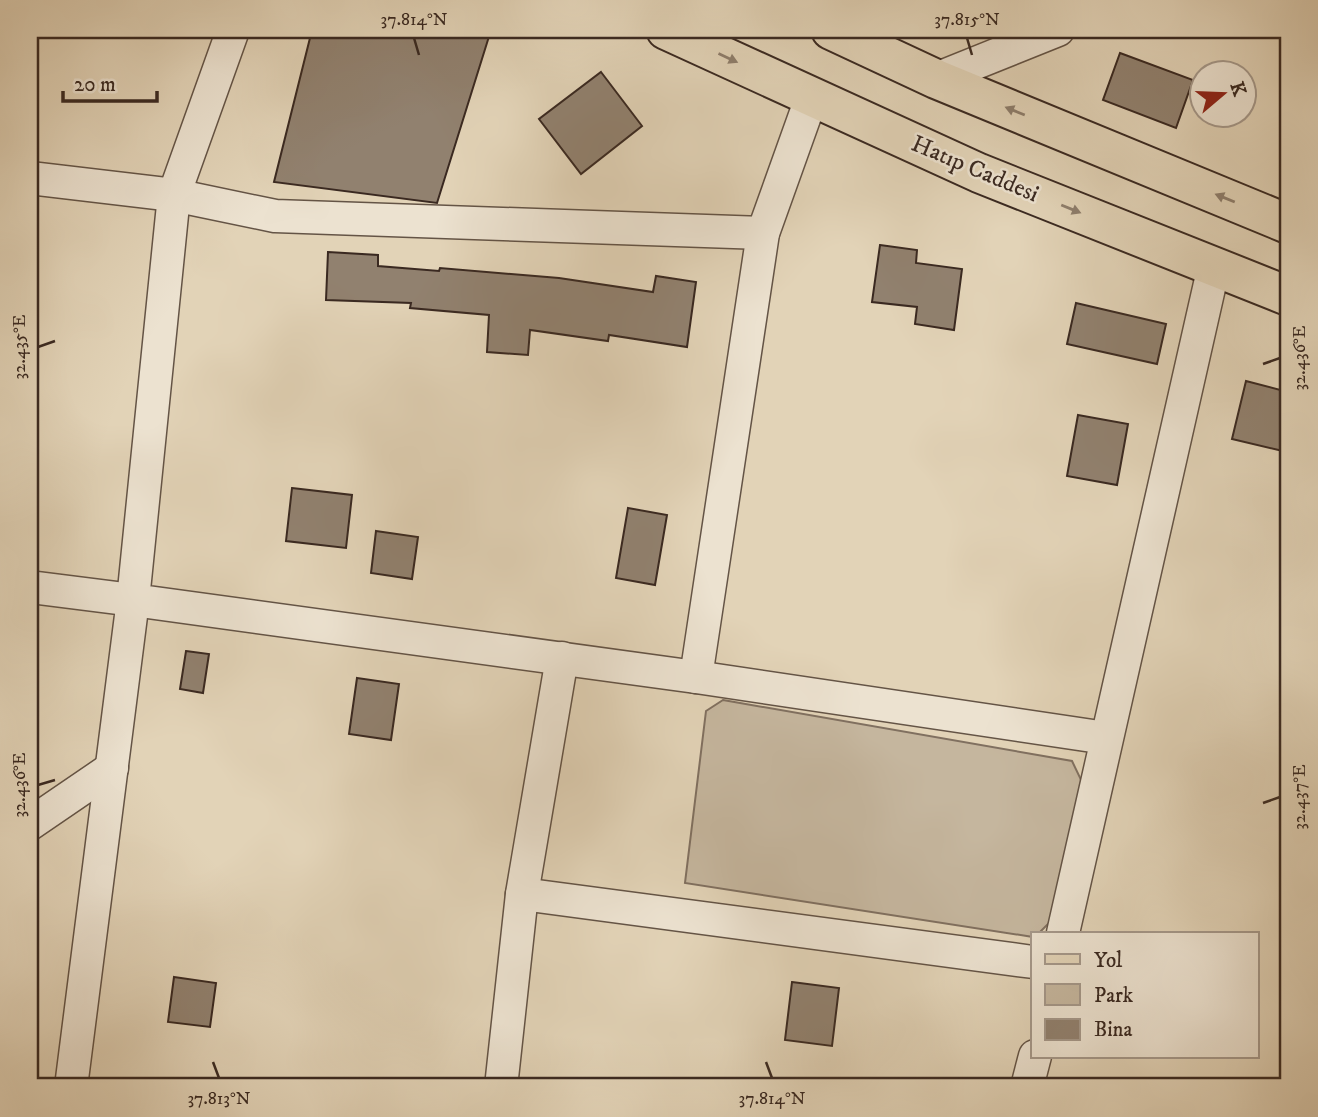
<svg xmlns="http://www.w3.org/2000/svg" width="1318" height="1117" viewBox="0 0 1318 1117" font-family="'IM FELL DW Pica',serif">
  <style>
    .green { fill: #c5b69e; stroke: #807060; stroke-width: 2 }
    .building { fill: #91816f; stroke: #3a2921; stroke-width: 2 }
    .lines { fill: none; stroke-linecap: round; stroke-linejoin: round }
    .minor-casing { stroke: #645446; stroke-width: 35 }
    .major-casing { stroke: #3a2921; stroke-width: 42 }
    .minor { stroke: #ece2d0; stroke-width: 32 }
    .major { stroke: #e2d3b7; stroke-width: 38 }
    .oneway { fill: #8e7e6c }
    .ticks { fill: none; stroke: #3a2921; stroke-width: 2.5 }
    .labels { text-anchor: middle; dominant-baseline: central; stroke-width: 5; stroke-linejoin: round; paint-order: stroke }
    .street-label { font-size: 24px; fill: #3a2921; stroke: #ece2d0 }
    .neatline { fill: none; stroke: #3a2921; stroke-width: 2.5 }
    .ticks-label { font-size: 18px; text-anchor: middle; fill: #3a2921 }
  </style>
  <rect width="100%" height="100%" fill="#e2d3b7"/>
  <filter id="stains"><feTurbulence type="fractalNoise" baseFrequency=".00286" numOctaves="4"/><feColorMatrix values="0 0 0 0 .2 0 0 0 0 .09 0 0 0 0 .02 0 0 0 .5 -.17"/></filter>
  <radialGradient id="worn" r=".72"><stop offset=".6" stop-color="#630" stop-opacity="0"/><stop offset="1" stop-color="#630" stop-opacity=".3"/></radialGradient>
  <path class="green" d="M723,700L1072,761L1084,786L1050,922L1039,933H1033V937L685,883L706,711Z"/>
  <g class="building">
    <path d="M312,30H491L437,203L274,182Z"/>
    <path d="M1120,53L1193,80L1176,128L1103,100Z"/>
    <path d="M601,72L642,126L581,174L539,119Z"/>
    <path d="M880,245L917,250L916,263L962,269L954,330L915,324L917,307L872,302Z"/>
    <path d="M328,252L378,255V266L439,271L440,268L559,278L653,292L656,276L696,282L687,347L609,335L608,341L530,330L528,355L487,352L489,315L410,308L411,303L326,300Z"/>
    <path d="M1076,303L1166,324L1157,364L1067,344Z"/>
    <path d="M1246,381L1288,392V429L1283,451L1232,439Z"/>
    <path d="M1078,415L1128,424L1117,485L1067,476Z"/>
    <path d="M292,488L352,495L346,548L286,541Z"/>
    <path d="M628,508L667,515L655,585L616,578Z"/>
    <path d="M376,531L418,537L412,579L371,573Z"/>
    <path d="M186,651L209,654L203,693L180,689Z"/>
    <path d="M357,678L399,684L391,740L349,734Z"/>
    <path d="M174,977L216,983L210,1027L168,1022Z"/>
    <path d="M792,982L839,988L832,1046L785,1040Z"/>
  </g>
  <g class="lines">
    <g class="minor-casing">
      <g id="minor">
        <path d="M233,30L174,195L133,600L696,677L1106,738"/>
        <path d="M936,79L1058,30"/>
        <path d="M30,178L174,195L275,216L763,233"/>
        <path d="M30,587L133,600L71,1087"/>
        <path d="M696,677L763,233L812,96"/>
        <path d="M30,824L112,768"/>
        <path d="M522,894L1033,962"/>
        <path d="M1063,933L1214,266"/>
        <path d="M501,1087L522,894L562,658"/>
        <path d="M1027,1087L1035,1056"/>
      </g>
    </g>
    <g class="major-casing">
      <g id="major">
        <path d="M666,30L979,173L1288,296"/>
        <path d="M831,30L936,79L1288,224"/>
      </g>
    </g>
    <use href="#minor" class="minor"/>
    <use href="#major" class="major"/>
  </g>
  <defs><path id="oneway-solid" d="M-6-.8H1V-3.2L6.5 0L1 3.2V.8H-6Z" transform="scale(1.75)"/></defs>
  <g class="oneway">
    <use href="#oneway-solid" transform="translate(728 58) rotate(25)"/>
    <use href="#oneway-solid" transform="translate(1015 111) rotate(-158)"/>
    <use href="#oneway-solid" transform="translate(1225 198) rotate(-158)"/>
    <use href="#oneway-solid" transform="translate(1071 209) rotate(22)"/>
  </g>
  <path class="ticks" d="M414,38L419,55M967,38L972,55M38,347L55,341M1263,364L1280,358M38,785L55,780M1263,803L1280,797M213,1062L219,1078M766,1062L772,1078"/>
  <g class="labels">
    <g class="street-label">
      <text transform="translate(975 169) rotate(23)">Hatıp Caddesi</text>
    </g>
  </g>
  <rect width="1318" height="1117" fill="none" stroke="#e2d3b7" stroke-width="77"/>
  <rect x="1031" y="932" width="228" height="126" fill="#ece2d0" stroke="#a5988a" stroke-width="2"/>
  <rect x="1045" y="954" width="35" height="10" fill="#e2d3b7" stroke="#a5988a" stroke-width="2"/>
  <text x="1094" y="967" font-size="21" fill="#3a2921">Yol</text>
  <rect x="1045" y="984" width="35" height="21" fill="#c5b69e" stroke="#a5988a" stroke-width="2"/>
  <text x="1094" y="1002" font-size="21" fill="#3a2921">Park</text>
  <rect x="1045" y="1019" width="35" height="21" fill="#91816f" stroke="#a5988a" stroke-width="2"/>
  <text x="1094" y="1036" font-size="21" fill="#3a2921">Bina</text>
  <g transform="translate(1223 94) rotate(71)"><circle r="33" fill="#ece2d0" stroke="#a5988a" stroke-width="2"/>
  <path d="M0-5L12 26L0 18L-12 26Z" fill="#8f2418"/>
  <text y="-10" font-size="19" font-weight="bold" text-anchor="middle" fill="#3a2921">K</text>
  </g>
  <path d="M63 91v10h94v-10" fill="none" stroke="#3a2921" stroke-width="3.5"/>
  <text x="74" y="91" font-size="21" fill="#3a2921" stroke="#ece2d0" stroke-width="5" paint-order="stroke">20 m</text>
  <rect x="38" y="38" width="1242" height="1040" class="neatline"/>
  <g class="ticks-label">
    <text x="414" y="25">37.814°N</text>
    <text x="967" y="25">37.815°N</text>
    <text transform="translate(19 347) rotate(-90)" y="6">32.435°E</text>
    <text transform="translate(1299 358) rotate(-90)" y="6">32.436°E</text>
    <text transform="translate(19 785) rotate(-90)" y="6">32.436°E</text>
    <text transform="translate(1299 797) rotate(-90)" y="6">32.437°E</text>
    <text x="219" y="1104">37.813°N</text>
    <text x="772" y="1104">37.814°N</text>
  </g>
  <rect width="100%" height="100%" filter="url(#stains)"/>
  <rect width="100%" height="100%" fill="url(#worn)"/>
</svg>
